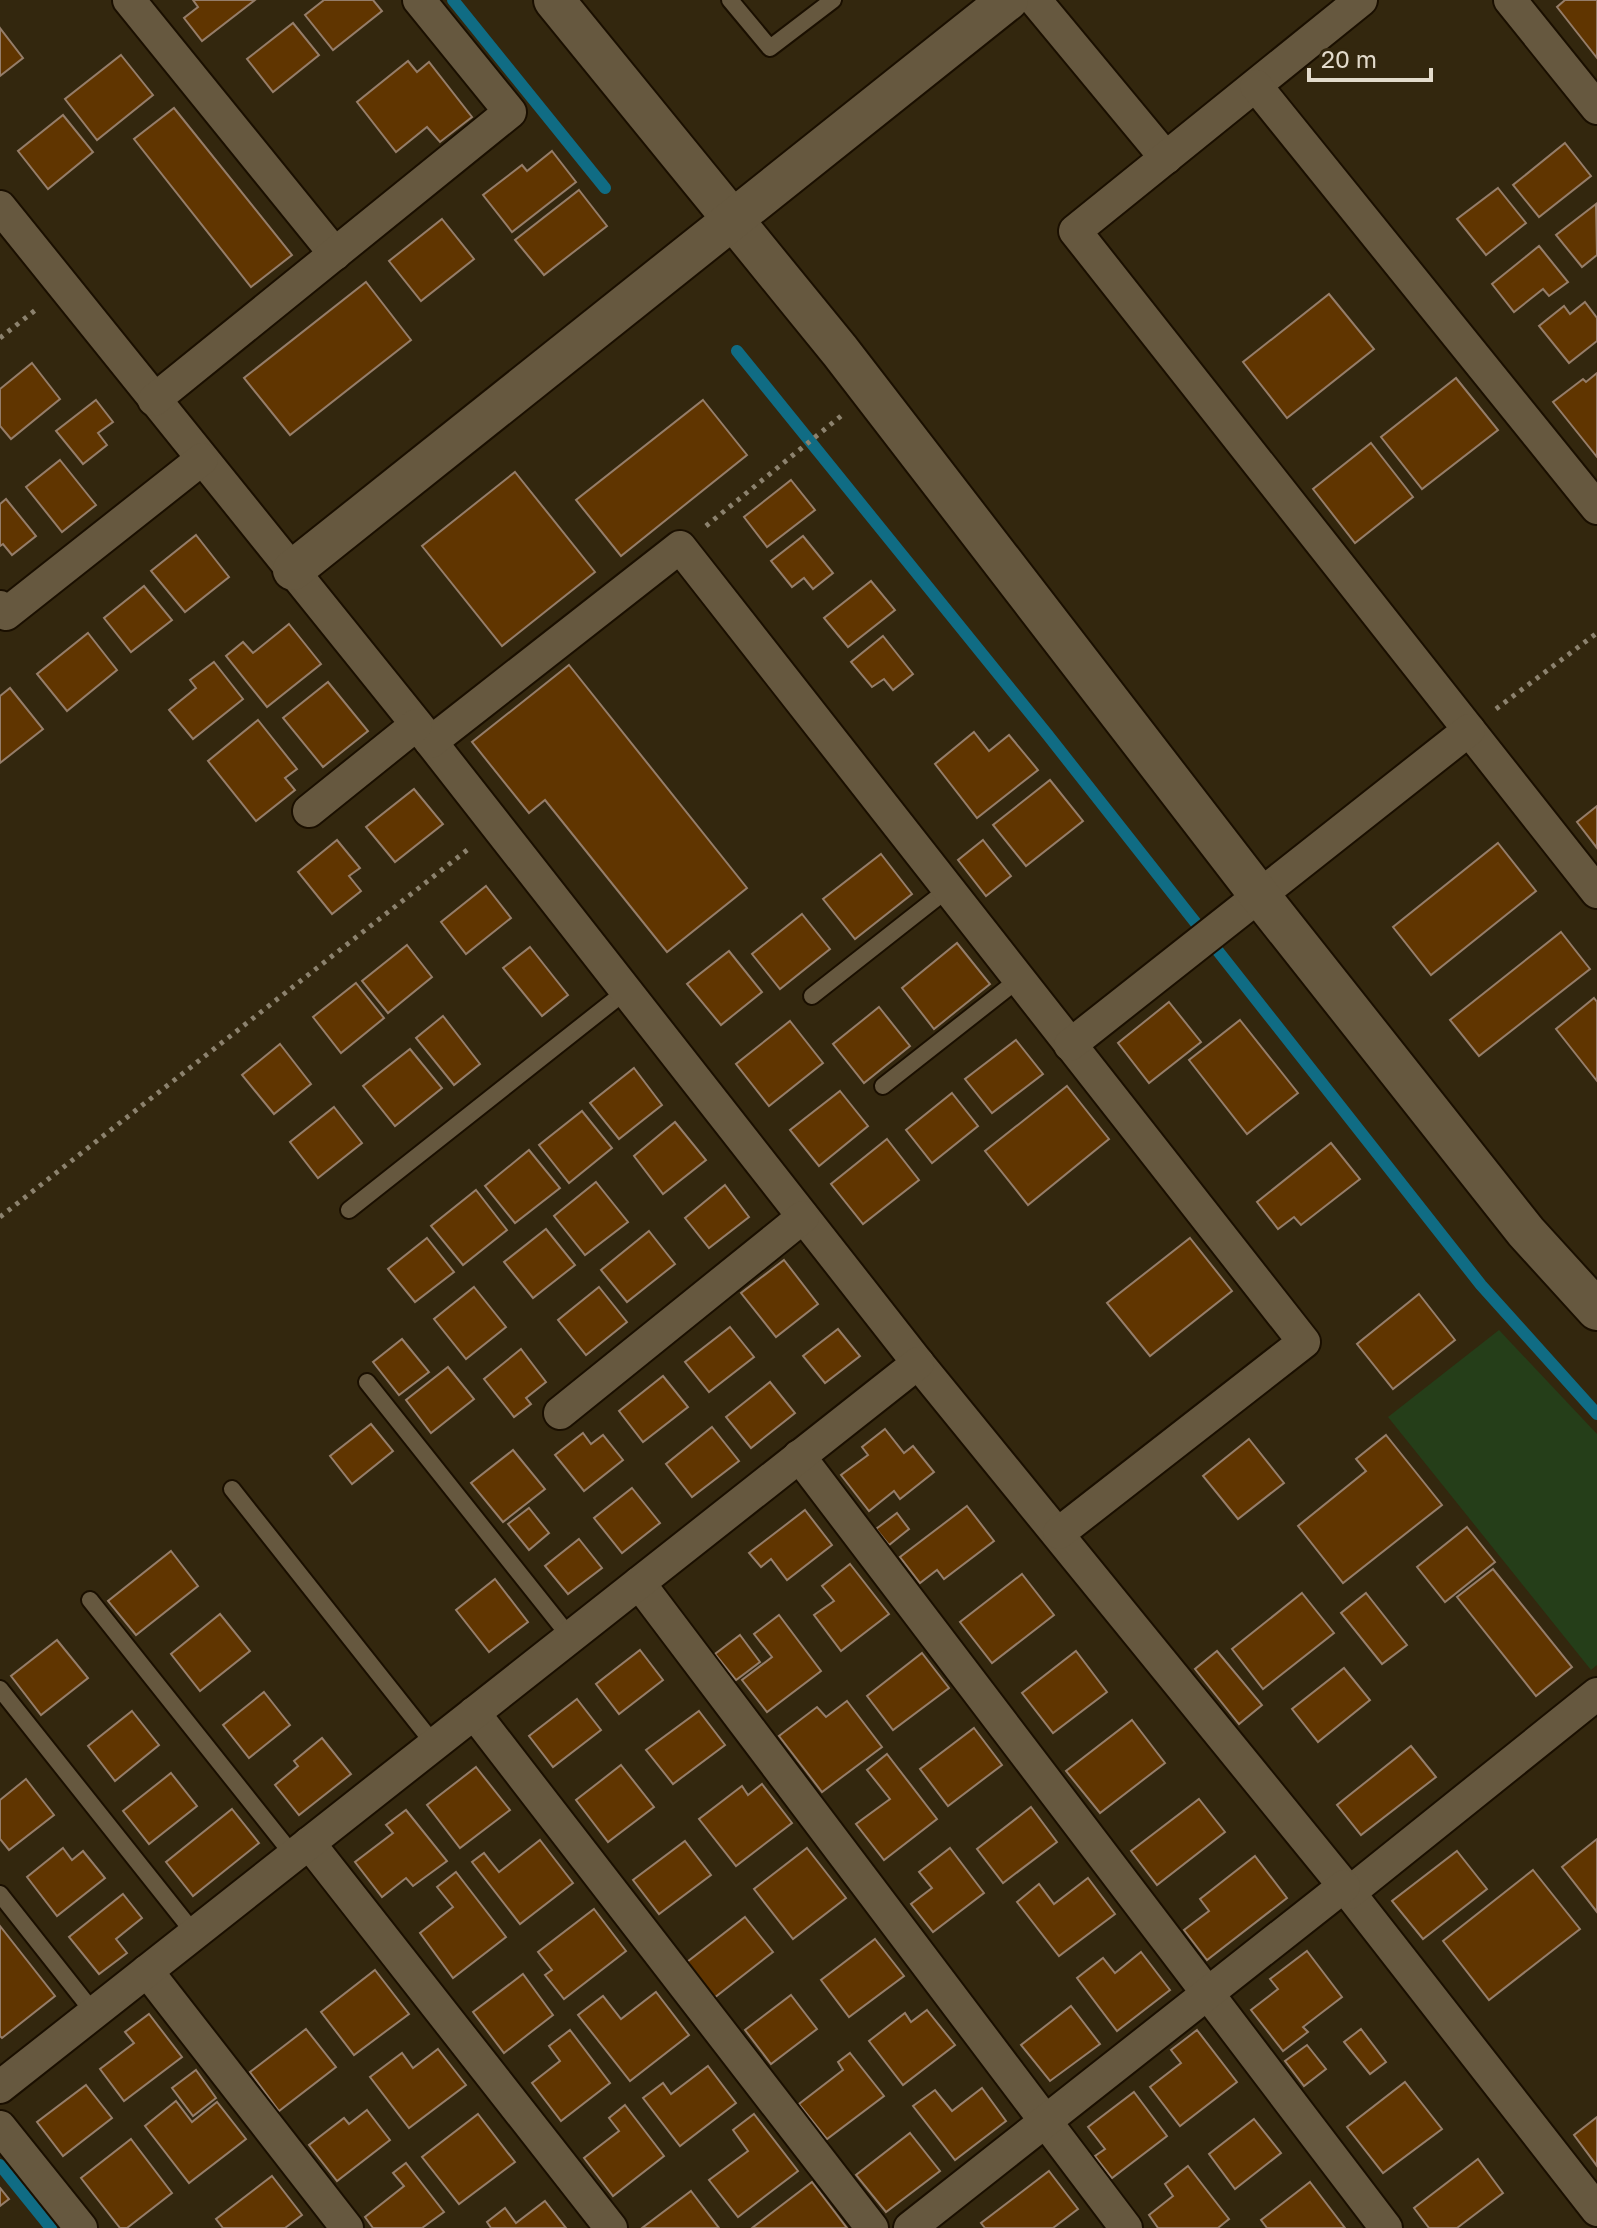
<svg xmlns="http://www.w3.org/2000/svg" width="1597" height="2228" viewBox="0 0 1597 2228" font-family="'Golos Text',sans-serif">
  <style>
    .green { fill: #253e19 }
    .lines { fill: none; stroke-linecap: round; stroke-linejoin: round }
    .stream { stroke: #106c84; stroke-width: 12 }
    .building { fill: #603500; stroke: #957d69; stroke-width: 2 }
    .service-casing { stroke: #1a0f00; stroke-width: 20 }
    .minor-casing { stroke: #1a0f00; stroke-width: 36 }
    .tertiary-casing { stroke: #1a0f00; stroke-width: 44 }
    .path { stroke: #8c826e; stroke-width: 5; stroke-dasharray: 4 6; stroke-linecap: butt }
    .service { stroke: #66583f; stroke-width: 16 }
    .minor { stroke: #66583f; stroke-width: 32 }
    .tertiary { stroke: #66583f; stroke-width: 40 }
  </style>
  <rect width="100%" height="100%" fill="#33270e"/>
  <path class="green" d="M1499,1330L1597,1434V1665L1591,1670L1388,1417Z"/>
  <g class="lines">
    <g class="stream">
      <path d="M453,0L605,188"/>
      <path d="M737,351L1047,734L1481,1285L1597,1414"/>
      <path d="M0,2165L51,2228"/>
    </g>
  </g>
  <g class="building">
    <path d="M193,0H255L202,41L184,18L198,7Z"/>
    <path d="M324,0H373L382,11L333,50L305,15Z"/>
    <path d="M1565,0H1597V58L1557,7Z"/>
    <path d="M293,23L319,55L273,92L247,59Z"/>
    <path d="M0,28L23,58L0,76Z"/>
    <path d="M121,55L153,95L97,140L65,99Z"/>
    <path d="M408,61L417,72L429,62L472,117L440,142L427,127L396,152L357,102Z"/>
    <path d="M174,108L292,255L251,287L134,139Z"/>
    <path d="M63,115L93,152L48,189L18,151Z"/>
    <path d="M1565,143L1591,176L1539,217L1513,185Z"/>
    <path d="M552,151L576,182L512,232L483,195L522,165L527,171Z"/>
    <path d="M1498,188L1526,223L1486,255L1457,219Z"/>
    <path d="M579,190L607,226L544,275L515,240Z"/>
    <path d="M1596,204L1597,255L1582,267L1556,235Z"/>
    <path d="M442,219L474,259L421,301L389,261Z"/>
    <path d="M1539,246L1568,282L1549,296L1543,289L1514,312L1492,284Z"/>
    <path d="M366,282L411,340L290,435L244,378Z"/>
    <path d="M1329,294L1374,349L1287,418L1243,362Z"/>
    <path d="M1585,302L1597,318V341L1569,363L1539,326L1564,306L1570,314Z"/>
    <path d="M32,363L60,399L11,439L0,426V389Z"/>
    <path d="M1597,373V457L1553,402L1583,379L1586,382Z"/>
    <path d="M1456,378L1498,430L1422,489L1381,437Z"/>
    <path d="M96,400L113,422L98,433L107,445L83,464L56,431Z"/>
    <path d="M703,400L747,455L621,556L576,500Z"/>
    <path d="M1371,443L1413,497L1355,543L1313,489Z"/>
    <path d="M60,460L96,505L62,532L26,487Z"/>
    <path d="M515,472L595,572L502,646L422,546Z"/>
    <path d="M791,480L815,510L767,547L744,517Z"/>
    <path d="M6,499L36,536L12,555L3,544L0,546V504Z"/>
    <path d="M196,535L229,577L185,612L151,571Z"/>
    <path d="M803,536L833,573L813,589L804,578L792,587L771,561Z"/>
    <path d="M871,581L895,610L848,647L824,618Z"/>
    <path d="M144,586L172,620L131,652L104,618Z"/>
    <path d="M289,624L321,664L267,707L226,656L243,642L253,653Z"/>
    <path d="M88,633L117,670L67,711L37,674Z"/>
    <path d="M883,636L913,674L893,690L884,679L872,687L851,662Z"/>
    <path d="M214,662L243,699L193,739L169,710L196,688L190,680Z"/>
    <path d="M569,665L747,888L667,952L545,800L529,813L472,742Z"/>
    <path d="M328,682L368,731L323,767L283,718Z"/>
    <path d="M10,688L43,729L0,763V696Z"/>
    <path d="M258,720L297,769L285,778L295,790L256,821L208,761Z"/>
    <path d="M974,732L989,751L1009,735L1038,770L977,818L935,764Z"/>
    <path d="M1050,780L1083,821L1026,866L993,825Z"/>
    <path d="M414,789L443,824L395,862L366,827Z"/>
    <path d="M1597,806V848L1577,822Z"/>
    <path d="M337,840L360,868L349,876L361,891L332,914L298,872Z"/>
    <path d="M983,840L1011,876L986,896L958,860Z"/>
    <path d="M1498,843L1536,891L1431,975L1393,927Z"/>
    <path d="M881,854L912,894L855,939L823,899Z"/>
    <path d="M486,886L511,918L466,954L441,922Z"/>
    <path d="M802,914L830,949L780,989L752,954Z"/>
    <path d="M1561,932L1590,969L1479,1056L1450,1020Z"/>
    <path d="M957,943L990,984L934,1029L902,988Z"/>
    <path d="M407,945L432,977L388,1013L362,981Z"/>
    <path d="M530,947L568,995L542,1016L503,968Z"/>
    <path d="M729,951L762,992L721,1025L687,984Z"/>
    <path d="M356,983L384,1018L341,1053L313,1017Z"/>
    <path d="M1594,998L1597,1002V1081L1556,1029Z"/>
    <path d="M1169,1002L1201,1042L1149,1083L1118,1043Z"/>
    <path d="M879,1007L910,1046L864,1083L833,1044Z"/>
    <path d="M443,1016L480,1064L454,1085L416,1038Z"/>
    <path d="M1240,1020L1298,1093L1247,1134L1189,1060Z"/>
    <path d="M790,1021L823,1063L769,1106L736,1064Z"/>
    <path d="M1016,1040L1043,1074L992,1113L965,1079Z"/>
    <path d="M280,1044L311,1084L274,1114L242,1075Z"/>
    <path d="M410,1049L442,1088L395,1126L363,1086Z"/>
    <path d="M634,1068L662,1105L619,1139L590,1103Z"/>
    <path d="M1067,1086L1109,1139L1028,1205L985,1151Z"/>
    <path d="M840,1091L868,1126L819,1166L790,1130Z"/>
    <path d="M952,1093L978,1126L932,1163L906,1130Z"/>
    <path d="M334,1107L362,1143L318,1178L290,1142Z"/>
    <path d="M582,1111L612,1148L569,1183L539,1145Z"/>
    <path d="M675,1122L706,1160L663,1194L634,1156Z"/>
    <path d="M887,1139L919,1180L863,1224L831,1184Z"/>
    <path d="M1331,1143L1360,1179L1301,1225L1294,1217L1278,1229L1257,1202Z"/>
    <path d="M529,1150L560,1188L515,1223L485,1186Z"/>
    <path d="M596,1182L628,1222L585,1255L554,1216Z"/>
    <path d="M725,1185L749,1217L709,1248L685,1218Z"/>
    <path d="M476,1190L507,1230L463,1265L431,1226Z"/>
    <path d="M546,1229L575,1265L533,1298L504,1262Z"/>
    <path d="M649,1231L675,1264L627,1302L601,1270Z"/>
    <path d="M427,1238L454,1272L415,1302L388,1269Z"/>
    <path d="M1190,1238L1232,1291L1150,1356L1107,1303Z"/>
    <path d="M784,1260L818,1304L776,1337L741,1293Z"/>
    <path d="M474,1287L506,1327L466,1359L434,1319Z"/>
    <path d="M599,1287L627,1322L586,1355L558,1320Z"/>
    <path d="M1419,1294L1455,1340L1393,1389L1357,1344Z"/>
    <path d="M730,1327L754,1357L709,1392L685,1362Z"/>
    <path d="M838,1329L860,1356L825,1383L803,1356Z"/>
    <path d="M402,1339L429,1372L399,1395L373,1362Z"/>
    <path d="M521,1349L546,1382L526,1398L531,1404L514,1417L484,1379Z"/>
    <path d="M448,1367L474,1399L431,1433L406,1400Z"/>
    <path d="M663,1376L688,1407L643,1442L619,1411Z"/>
    <path d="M770,1382L795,1413L751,1448L726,1417Z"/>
    <path d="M371,1424L393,1451L352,1484L330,1456Z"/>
    <path d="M712,1427L739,1461L692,1497L666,1464Z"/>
    <path d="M885,1429L904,1453L913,1446L934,1472L900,1499L894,1491L869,1511L841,1475L868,1455L862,1447Z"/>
    <path d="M583,1433L591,1444L603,1435L623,1460L584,1491L555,1455Z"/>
    <path d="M1386,1435L1442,1505L1343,1583L1298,1526L1366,1471L1356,1459Z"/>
    <path d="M1249,1439L1284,1483L1238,1519L1203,1476Z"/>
    <path d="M513,1450L545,1489L503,1522L471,1483Z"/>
    <path d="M632,1488L660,1523L622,1553L594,1518Z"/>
    <path d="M967,1506L994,1541L944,1579L937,1570L920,1583L900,1557Z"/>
    <path d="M529,1508L549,1533L529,1550L508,1524Z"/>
    <path d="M805,1510L832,1545L787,1580L771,1559L761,1567L749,1553Z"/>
    <path d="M897,1513L909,1529L889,1545L876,1529Z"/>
    <path d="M1467,1527L1495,1562L1445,1602L1417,1567Z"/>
    <path d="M579,1539L602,1568L568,1594L545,1566Z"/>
    <path d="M171,1551L198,1586L136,1635L108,1601Z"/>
    <path d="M850,1564L889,1614L841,1651L814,1615L834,1601L822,1586Z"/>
    <path d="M1493,1569L1572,1667L1536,1696L1457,1597Z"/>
    <path d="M1022,1574L1054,1615L992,1663L960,1622Z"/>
    <path d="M495,1579L528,1622L489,1652L456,1610Z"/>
    <path d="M1302,1593L1334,1633L1263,1689L1232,1649Z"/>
    <path d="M1366,1593L1407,1645L1382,1664L1341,1613Z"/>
    <path d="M220,1614L250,1651L200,1691L171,1654Z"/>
    <path d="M779,1615L821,1671L767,1712L742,1680L772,1657L754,1634Z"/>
    <path d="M740,1635L760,1662L736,1680L715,1654Z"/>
    <path d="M57,1640L88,1678L41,1715L11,1676Z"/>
    <path d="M640,1650L663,1680L619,1714L596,1684Z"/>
    <path d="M1076,1651L1107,1692L1053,1733L1022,1693Z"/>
    <path d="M1217,1651L1262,1705L1239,1724L1195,1669Z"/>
    <path d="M922,1653L949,1688L893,1730L867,1696Z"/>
    <path d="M1344,1668L1370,1700L1318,1742L1292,1709Z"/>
    <path d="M264,1692L290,1725L249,1758L223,1725Z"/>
    <path d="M577,1699L601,1730L553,1767L529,1736Z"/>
    <path d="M847,1701L882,1747L822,1792L779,1736L817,1707L826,1717Z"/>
    <path d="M132,1711L159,1745L115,1781L88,1746Z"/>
    <path d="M699,1711L725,1745L673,1784L646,1750Z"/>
    <path d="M1132,1720L1165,1763L1100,1813L1066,1771Z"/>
    <path d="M974,1728L1002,1765L948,1806L920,1769Z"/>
    <path d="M322,1738L351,1774L299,1815L275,1785L298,1766L294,1761Z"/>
    <path d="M1411,1746L1436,1777L1361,1835L1337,1805Z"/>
    <path d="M887,1754L937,1819L884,1860L856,1824L890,1799L867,1770Z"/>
    <path d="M621,1765L654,1807L608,1842L576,1800Z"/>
    <path d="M476,1767L510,1810L460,1848L427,1805Z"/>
    <path d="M171,1773L197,1806L149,1844L123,1811Z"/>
    <path d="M26,1779L54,1815L9,1850L0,1839V1800Z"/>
    <path d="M762,1784L792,1823L736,1866L699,1819L742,1786L748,1795Z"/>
    <path d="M1199,1799L1225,1832L1157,1885L1131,1851Z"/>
    <path d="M1031,1807L1057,1842L1003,1883L977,1849Z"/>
    <path d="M232,1809L259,1843L193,1896L166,1862Z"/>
    <path d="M406,1810L447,1861L413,1886L406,1878L382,1897L355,1862L393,1833L386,1825Z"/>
    <path d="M1597,1839V1912L1562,1867Z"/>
    <path d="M540,1840L573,1883L520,1924L472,1862L484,1853L499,1872Z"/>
    <path d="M685,1841L711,1875L659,1914L633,1880Z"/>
    <path d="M63,1848L72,1860L83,1851L105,1878L57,1916L27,1877Z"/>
    <path d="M807,1848L846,1898L793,1939L754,1889Z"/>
    <path d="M950,1848L984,1893L933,1932L911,1904L932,1888L919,1872Z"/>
    <path d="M1457,1851L1487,1889L1423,1939L1392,1901Z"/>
    <path d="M1255,1856L1287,1898L1207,1960L1184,1930L1209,1911L1200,1899Z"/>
    <path d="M1533,1870L1580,1929L1489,2000L1443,1941Z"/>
    <path d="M456,1872L506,1937L453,1978L420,1933L453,1907L437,1887Z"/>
    <path d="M1088,1878L1115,1914L1059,1956L1017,1902L1039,1884L1054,1904Z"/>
    <path d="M123,1894L142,1918L116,1939L127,1953L99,1974L69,1937Z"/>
    <path d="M594,1909L626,1951L564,1999L545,1975L552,1970L538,1952Z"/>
    <path d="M745,1917L773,1952L714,1998L687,1962Z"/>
    <path d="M0,1926L55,1996L2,2038L0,2036Z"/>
    <path d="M875,1939L904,1976L849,2017L821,1980Z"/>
    <path d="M1307,1951L1342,1997L1303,2027L1308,2032L1283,2051L1251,2010L1278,1989L1270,1979Z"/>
    <path d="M1141,1952L1170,1990L1117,2031L1077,1978L1103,1958L1115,1973Z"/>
    <path d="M375,1970L409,2014L354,2055L321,2012Z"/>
    <path d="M523,1974L553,2015L504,2053L473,2012Z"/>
    <path d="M656,1992L689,2035L630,2081L578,2015L603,1996L621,2019Z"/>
    <path d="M791,1995L817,2029L771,2064L745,2030Z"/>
    <path d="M1071,2006L1100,2044L1050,2081L1021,2045Z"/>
    <path d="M927,2010L955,2045L903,2085L869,2041L905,2013L911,2022Z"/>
    <path d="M149,2014L182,2057L124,2101L100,2069L134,2043L125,2032Z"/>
    <path d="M306,2029L336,2067L279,2111L250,2072Z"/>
    <path d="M1361,2029L1386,2062L1370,2074L1344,2042Z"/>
    <path d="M570,2030L610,2083L561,2121L532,2083L560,2061L549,2046Z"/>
    <path d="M1197,2030L1237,2082L1180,2126L1150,2087L1181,2063L1171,2050Z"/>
    <path d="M1307,2045L1326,2069L1304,2086L1285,2061Z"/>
    <path d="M438,2049L466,2085L409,2128L370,2077L402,2053L413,2068Z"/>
    <path d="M850,2053L884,2096L827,2139L799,2104L843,2070L838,2062Z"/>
    <path d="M708,2066L736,2103L680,2146L643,2098L663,2083L671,2094Z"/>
    <path d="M196,2070L216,2098L193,2116L172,2088Z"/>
    <path d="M1405,2082L1442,2129L1383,2173L1347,2127Z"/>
    <path d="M86,2085L112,2118L63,2156L37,2122Z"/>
    <path d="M982,2088L1006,2121L955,2160L913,2106L935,2090L952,2111Z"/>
    <path d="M1134,2092L1167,2136L1112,2178L1095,2156L1105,2149L1088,2127Z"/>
    <path d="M176,2101L192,2122L217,2102L246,2139L189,2183L145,2126Z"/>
    <path d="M625,2105L664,2156L613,2196L584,2158L619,2131L609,2118Z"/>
    <path d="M367,2110L390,2140L337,2181L309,2145L344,2118L349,2124Z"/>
    <path d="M478,2114L515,2162L459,2204L422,2157Z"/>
    <path d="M754,2114L798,2171L738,2217L709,2180L748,2151L733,2130Z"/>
    <path d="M1597,2117V2166L1574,2135Z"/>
    <path d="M1254,2119L1281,2153L1235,2189L1209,2154Z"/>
    <path d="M910,2133L940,2171L886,2212L856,2175Z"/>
    <path d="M131,2139L172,2193L127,2228H120L81,2178Z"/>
    <path d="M1478,2159L1503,2193L1457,2228H1429L1414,2208Z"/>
    <path d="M406,2163L444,2212L422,2228H373L365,2217L404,2186L393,2173Z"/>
    <path d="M1188,2166L1229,2219L1218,2228H1158L1149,2215L1173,2196L1165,2184Z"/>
    <path d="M1049,2171L1078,2209L1053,2228H985L981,2223Z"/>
    <path d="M272,2176L302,2215L285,2228H223L216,2219Z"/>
    <path d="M812,2182L847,2228H752Z"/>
    <path d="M1310,2182L1345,2228H1267L1261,2220Z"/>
    <path d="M0,2188L9,2199L0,2206Z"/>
    <path d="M691,2191L719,2228H642Z"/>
    <path d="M545,2201L566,2228H491L487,2222L505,2208L516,2223Z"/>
  </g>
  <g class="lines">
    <g class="service-casing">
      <g id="service">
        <path d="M730,0L770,48L833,0"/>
        <path d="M812,996L948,889"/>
        <path d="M883,1086L1019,979"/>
        <path d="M349,1210L626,991"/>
        <path d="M367,1382L570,1637"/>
        <path d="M232,1489L434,1744"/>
        <path d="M90,1600L293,1855"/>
        <path d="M0,1689L194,1933"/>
        <path d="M0,1894L94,2013"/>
      </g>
    </g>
    <g class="minor-casing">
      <g id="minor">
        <path d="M129,0L335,254"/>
        <path d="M1035,0L1166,158"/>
        <path d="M1361,0L1075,231L1597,892"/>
        <path d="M1510,0L1597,108"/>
        <path d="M1256,86L1597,508"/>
        <path d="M0,207L431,742L918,1363L1344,1886L1597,2210"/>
        <path d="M154,400L510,112L419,0"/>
        <path d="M0,607L6,614L202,459"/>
        <path d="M431,742L680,547L1304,1342L1059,1533"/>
        <path d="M309,811L416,725"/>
        <path d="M1070,1045L1469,730"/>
        <path d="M560,1413L803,1217"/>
        <path d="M799,1456L1386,2228"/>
        <path d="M639,1583L1126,2228"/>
        <path d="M474,1713L872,2228"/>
        <path d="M309,1843L611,2228"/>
        <path d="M1349,1893L1597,1694"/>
        <path d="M147,1971L347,2228"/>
        <path d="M0,2087L918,1363"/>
        <path d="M0,2127L81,2228"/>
        <path d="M910,2228L1344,1886"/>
      </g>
    </g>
    <g class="tertiary-casing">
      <g id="tertiary">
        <path d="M554,0L840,351L1260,896L1526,1232L1597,1310"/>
        <path d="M293,570L1008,0"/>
      </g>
    </g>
    <g class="path">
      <path d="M0,338L38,308"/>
      <path d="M706,526L841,416"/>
      <path d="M1496,709L1597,633"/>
      <path d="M0,1217L471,847"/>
    </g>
    <use href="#service" class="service"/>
    <use href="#minor" class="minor"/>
    <use href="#tertiary" class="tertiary"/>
  </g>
  <path d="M1309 68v12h122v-12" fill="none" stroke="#e3dbcc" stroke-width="4"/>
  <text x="1321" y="68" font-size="24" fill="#e3dbcc" stroke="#33270e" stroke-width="6" paint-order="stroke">20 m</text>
</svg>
